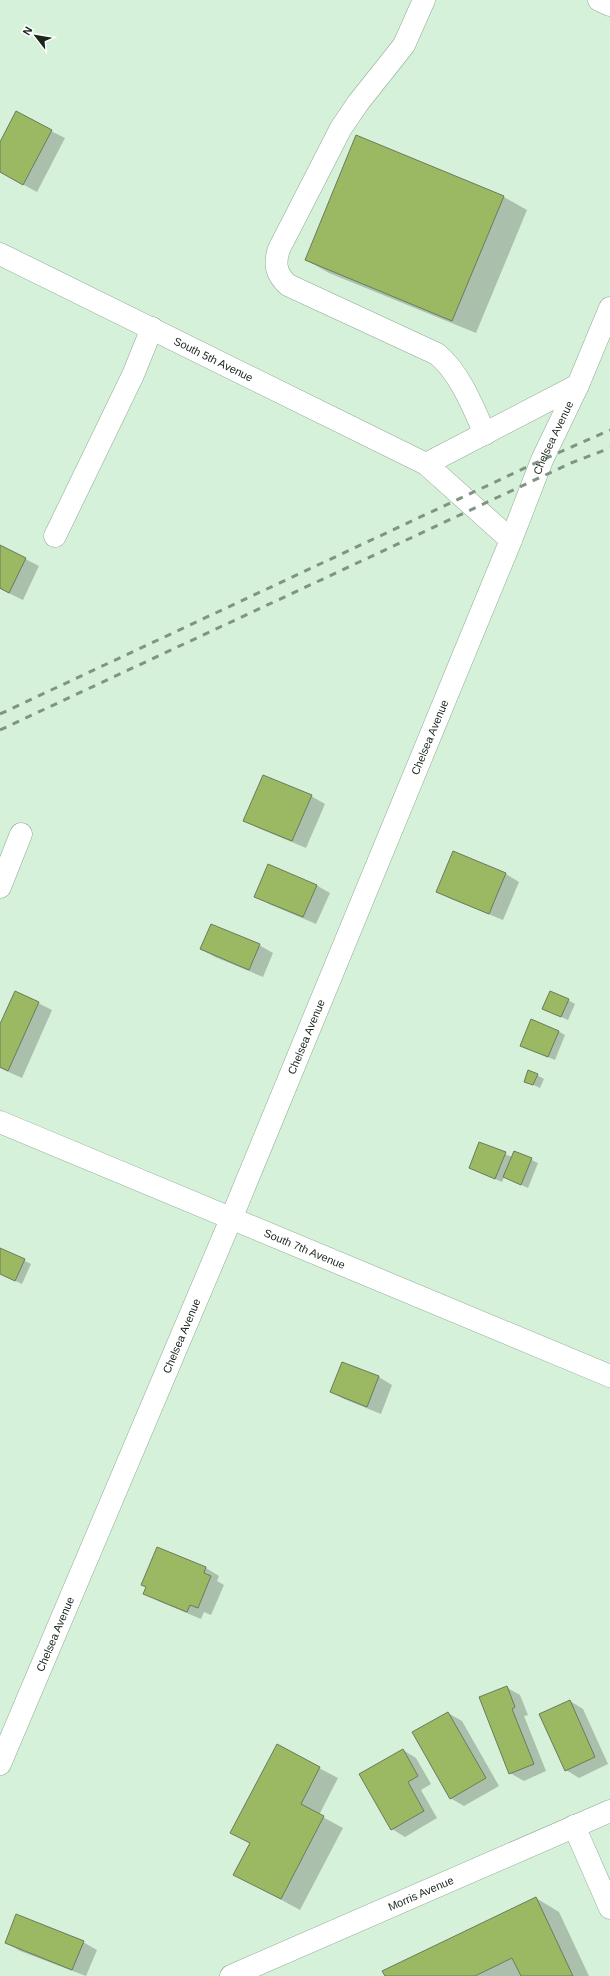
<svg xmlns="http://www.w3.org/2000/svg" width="610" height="1976" viewBox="0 0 610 1976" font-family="Arial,sans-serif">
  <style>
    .shadow { fill: #0003 }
    .building { fill: #9bb963; stroke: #6e795d }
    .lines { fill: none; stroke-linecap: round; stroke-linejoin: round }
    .minor-casing { stroke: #8faa94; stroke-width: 23 }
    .minor { stroke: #fff; stroke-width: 22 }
    .rail { stroke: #7f9483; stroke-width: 3; stroke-dasharray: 7 7; stroke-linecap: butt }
    .labels { text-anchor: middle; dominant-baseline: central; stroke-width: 4; stroke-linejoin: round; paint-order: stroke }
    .street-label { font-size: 11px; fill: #1a251c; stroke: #fff }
  </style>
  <rect width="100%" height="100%" fill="#d5f1d9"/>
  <g class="shadow">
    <path d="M51,131L65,138L37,192L0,172V144Z"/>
    <path d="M504,197L527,210L476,333L329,273L306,260Z"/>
    <path d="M0,546L39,566L23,600L0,589Z"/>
    <path d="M311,796L325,804L306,848L258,828L245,821Z"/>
    <path d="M454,853L506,874L519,882L503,920L451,899L438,892Z"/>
    <path d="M316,885L330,893L316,924L269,904L256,896Z"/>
    <path d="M259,945L273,953L263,977L215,957L201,949Z"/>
    <path d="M568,1000L575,1004L568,1020L550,1012Z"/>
    <path d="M38,1003L52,1010L22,1078L0,1068V1026Z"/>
    <path d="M558,1031L565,1035L555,1060L521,1046Z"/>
    <path d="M537,1075L544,1079L540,1088L525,1081Z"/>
    <path d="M480,1143L512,1157L515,1152L538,1163L528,1188L504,1177L502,1182L470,1168Z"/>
    <path d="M0,1249L31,1264L22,1284L0,1274Z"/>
    <path d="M342,1363L379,1377L392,1385L381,1414L344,1399L331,1392Z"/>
    <path d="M157,1548L206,1568L219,1576L217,1581L224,1585L211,1615L204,1612L201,1619L158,1601L145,1593Z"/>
    <path d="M506,1687L520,1695L528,1715L524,1716L546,1771L524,1781L510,1773Z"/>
    <path d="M570,1701L583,1709L608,1764L579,1778L566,1770Z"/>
    <path d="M448,1713L462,1721L499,1786L464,1806L450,1798Z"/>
    <path d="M403,1750L416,1758L431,1784L421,1790L437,1818L405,1837L392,1829Z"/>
    <path d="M319,1768L338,1778L319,1815L343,1828L300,1910L254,1885L251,1844L232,1833Z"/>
    <path d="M536,1898L559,1912L589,1976H386Z"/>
    <path d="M83,1942L97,1950L86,1976L20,1951L7,1943Z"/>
  </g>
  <g class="building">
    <path d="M16,111L52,130L23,185L0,172V142Z"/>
    <path d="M356,135L504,196L452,321L305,260Z"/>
    <path d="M0,545L26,558L9,593L0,588Z"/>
    <path d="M263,775L312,795L292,841L243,821Z"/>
    <path d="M453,851L506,873L489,914L436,892Z"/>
    <path d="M268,864L317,885L303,917L254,897Z"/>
    <path d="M211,924L260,944L249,970L200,949Z"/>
    <path d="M15,991L39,1002L8,1071L0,1067V1024Z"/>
    <path d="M550,991L569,999L561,1017L542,1009Z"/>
    <path d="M531,1019L559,1031L548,1057L520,1046Z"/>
    <path d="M528,1070L538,1074L533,1085L524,1082Z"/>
    <path d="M479,1142L506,1152L495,1179L469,1168Z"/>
    <path d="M514,1151L532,1158L521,1185L503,1177Z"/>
    <path d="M0,1248L25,1259L15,1281L0,1274Z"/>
    <path d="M342,1362L379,1376L367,1407L330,1392Z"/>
    <path d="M157,1547L206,1567L204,1573L211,1576L198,1608L190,1605L187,1612L143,1594L146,1587L141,1585Z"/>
    <path d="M507,1686L515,1707L512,1709L534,1764L509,1774L479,1697Z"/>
    <path d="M570,1700L595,1757L565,1771L539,1714Z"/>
    <path d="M448,1712L486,1778L450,1799L412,1732Z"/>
    <path d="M277,1744L320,1767L301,1804L324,1816L281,1899L233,1875L250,1843L230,1833Z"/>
    <path d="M403,1749L418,1776L408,1782L424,1811L391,1830L359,1774Z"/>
    <path d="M536,1897L573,1976H521L512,1958L475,1976H385L382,1971Z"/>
    <path d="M16,1914L84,1941L72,1970L5,1943Z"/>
  </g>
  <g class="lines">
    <g class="minor-casing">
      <g id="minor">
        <path d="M424,0L404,45L358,103L341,128L279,249C274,264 276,274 288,285L437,354C460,373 473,407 485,434"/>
        <path d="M599,0L610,5"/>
        <path id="s1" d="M0,254L426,464L578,385"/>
        <path d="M426,464L511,540"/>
        <path d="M55,536L133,375L152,328"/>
        <path d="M0,887L21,834"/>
        <path id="s2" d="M0,1122L610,1376"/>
        <path id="s3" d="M0,1764L231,1219L511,540L542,460L578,385L610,308"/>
        <path d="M574,1826L610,1908"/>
        <path id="s4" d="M231,1976L610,1811"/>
      </g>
    </g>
    <use href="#minor" class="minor"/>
    <g class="rail">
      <path d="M0,714L542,460L610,430"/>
      <path d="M0,730L571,463L610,448"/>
    </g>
  </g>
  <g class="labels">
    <g class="street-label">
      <text stroke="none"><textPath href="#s1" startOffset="238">South 5th Avenue</textPath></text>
      <text stroke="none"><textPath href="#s3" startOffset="1437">Chelsea Avenue</textPath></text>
      <text stroke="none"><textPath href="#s3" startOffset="1113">Chelsea Avenue</textPath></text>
      <text stroke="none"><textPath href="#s3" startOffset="789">Chelsea Avenue</textPath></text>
      <text stroke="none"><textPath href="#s2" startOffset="330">South 7th Avenue</textPath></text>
      <text stroke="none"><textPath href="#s3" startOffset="465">Chelsea Avenue</textPath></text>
      <text stroke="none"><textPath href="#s3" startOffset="141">Chelsea Avenue</textPath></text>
      <text stroke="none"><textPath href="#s4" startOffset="207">Morris Avenue</textPath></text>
    </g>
  </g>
  <g transform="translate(36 36) rotate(301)" stroke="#ffffff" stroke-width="3" paint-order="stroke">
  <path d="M0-3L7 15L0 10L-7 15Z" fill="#1a251c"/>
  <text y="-6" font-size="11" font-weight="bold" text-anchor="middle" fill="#1a251c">N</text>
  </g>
</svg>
